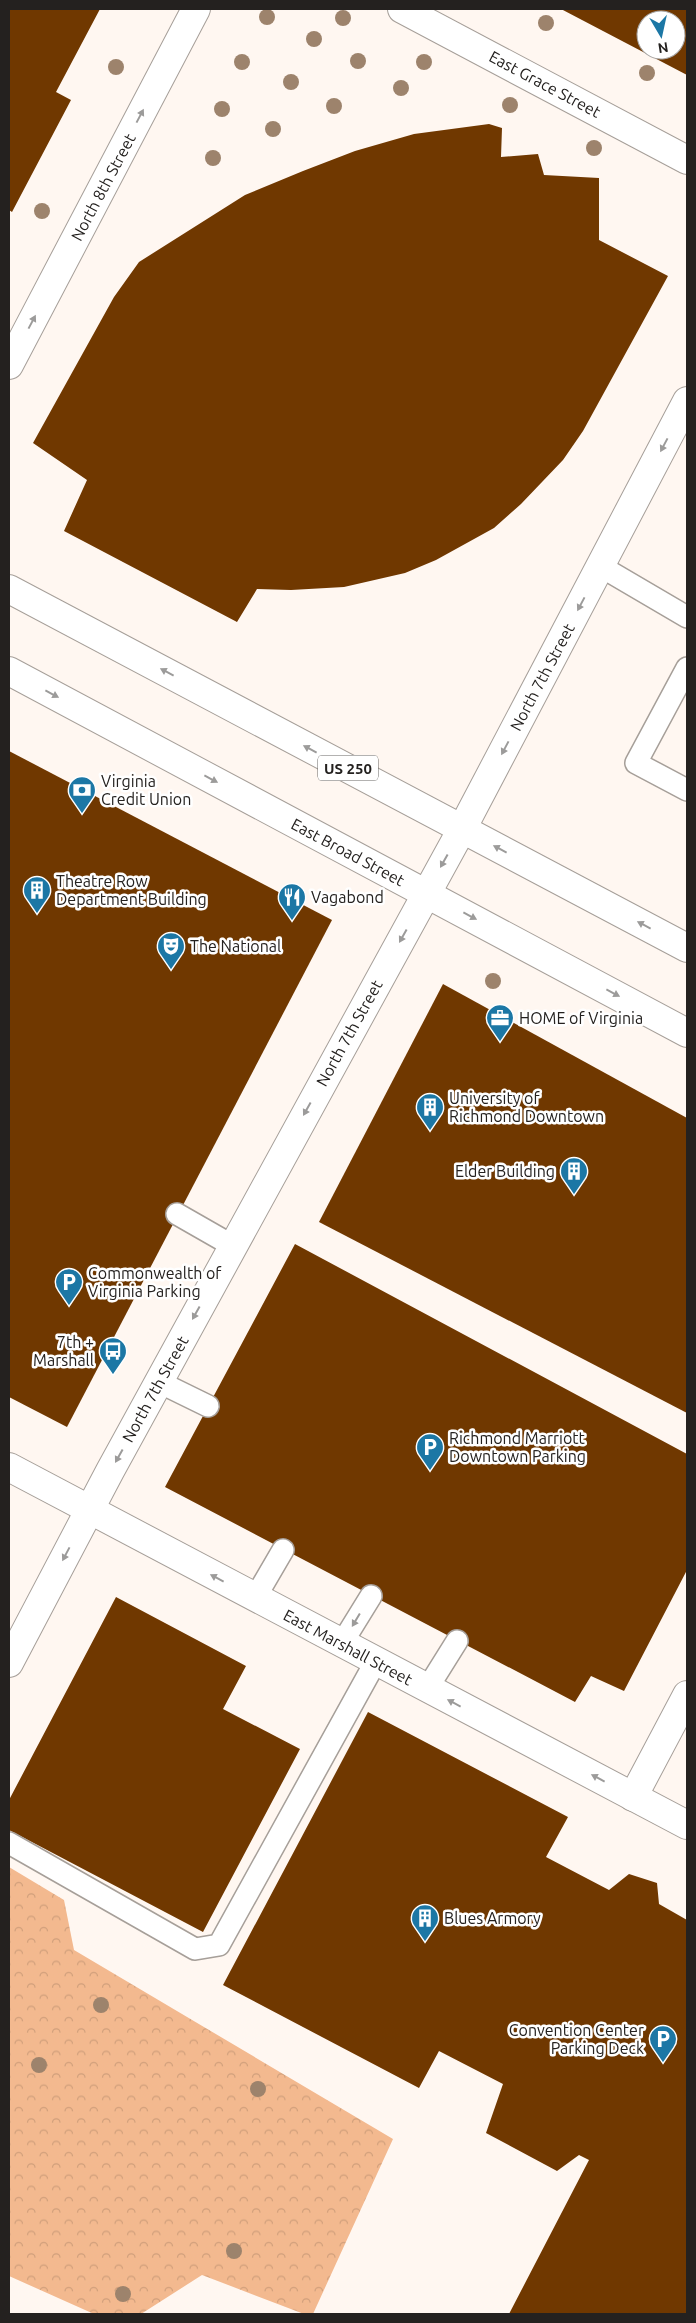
<svg xmlns="http://www.w3.org/2000/svg" width="696" height="2323" viewBox="0 0 696 2323" font-family="Ubuntu,sans-serif">
  <style>
    .forest { fill: url(#forest-crowns) }
    .building { fill: #703800; fill-rule: evenodd }
    .lines { fill: none; stroke-linecap: round; stroke-linejoin: round }
    .service-casing { stroke: #a69f99; stroke-width: 24 }
    .tertiary-casing { stroke: #a69f99; stroke-width: 30 }
    .secondary-casing { stroke: #a69f99; stroke-width: 30 }
    .primary-casing { stroke: #a69f99; stroke-width: 30 }
    .service { stroke: #fff; stroke-width: 21 }
    .tertiary { stroke: #fff; stroke-width: 28 }
    .secondary { stroke: #fff; stroke-width: 28 }
    .primary { stroke: #fff; stroke-width: 28 }
    .tree { fill: #9d836c }
    .oneway { fill: #9c9b9a }
    .labels { text-anchor: middle; dominant-baseline: central; stroke-width: 5; stroke-linejoin: round; paint-order: stroke }
    .shield { fill: #fff; stroke: #666462; stroke-width: 1 }
    .shield-label { font-size: 15px; font-weight: bold; fill: #24211f }
    .street-label { font-size: 16px; fill: #24211f; stroke: #fff }
    .poi-label { font-size: 16px; fill: #24211f; stroke: #fff; text-anchor: start }
  </style>
  <defs>
    <pattern id="forest-crowns" width="20" height="18" patternUnits="userSpaceOnUse" patternTransform="scale(1.25)"><rect width="20" height="18" fill="#f3b98f"/><path d="M2 6a3 3 0 1 1 6 0M12 15a3 3 0 1 1 6 0" fill="none" stroke="#d09f7b"/></pattern>
  </defs>
  <rect width="100%" height="100%" fill="#fff7f1"/>
  <path class="forest" d="M9,1867L64,1900L74,1950L393,2139L313,2314H304L202,2275L141,2314H94L9,2276Z"/>
  <g class="building">
    <path d="M9,9H100L56,92L71,100L12,212L9,210Z"/>
    <path d="M561,9H687V75ZM646,20H676V50H646Z"/>
    <path d="M489,124L502,128L501,157L538,154L544,175L599,178V240L668,276L583,431L563,460L521,504L494,528L436,560L405,573L344,587L291,590L257,589L237,622L64,531L87,480L33,443L114,297L139,262L245,195L303,171L355,151L414,134Z"/>
    <path d="M9,751L332,920L67,1427L9,1397Z"/>
    <path d="M443,984L687,1118V1413L319,1222Z"/>
    <path d="M295,1244L687,1454V1570L624,1691L591,1676L575,1702L165,1487Z"/>
    <path d="M116,1597L246,1666L223,1709L300,1749L203,1932L9,1830V1800Z"/>
    <path d="M368,1712L568,1817L546,1857L609,1890L629,1874L657,1883L659,1904L687,1920V2314H509L589,2160L579,2155L557,2171L486,2133L503,2084L439,2051L419,2088L223,1985Z"/>
  </g>
  <g class="lines">
    <g class="service-casing">
      <g id="service">
        <path d="M600,566L687,617"/>
        <path d="M687,668L636,763L687,790"/>
        <path d="M177,1214L233,1246"/>
        <path d="M159,1382L208,1406"/>
        <path d="M255,1598L283,1550"/>
        <path d="M342,1643L371,1596"/>
        <path d="M427,1689L457,1641"/>
        <path d="M9,1843L195,1949L219,1945L376,1661"/>
      </g>
    </g>
    <g class="tertiary-casing">
      <g id="tertiary">
        <path d="M402,9L687,160"/>
        <path d="M9,1467L687,1825"/>
        <path d="M633,1797L687,1695"/>
      </g>
    </g>
    <g class="secondary-casing">
      <path id="secondary" d="M462,829L687,401"/>
    </g>
    <g class="primary-casing">
      <g id="primary">
        <path d="M9,365L196,9"/>
        <path d="M9,589L687,948"/>
        <path d="M9,671L687,1033"/>
        <path d="M9,1663L110,1471L462,829"/>
      </g>
    </g>
    <use href="#service" class="service"/>
    <use href="#tertiary" class="tertiary"/>
    <use href="#secondary" class="secondary"/>
    <use href="#primary" class="primary"/>
  </g>
  <g class="tree">
    <circle cx="267" cy="17" r="8"/>
    <circle cx="343" cy="18" r="8"/>
    <circle cx="546" cy="23" r="8"/>
    <circle cx="314" cy="39" r="8"/>
    <circle cx="358" cy="61" r="8"/>
    <circle cx="242" cy="62" r="8"/>
    <circle cx="424" cy="62" r="8"/>
    <circle cx="116" cy="67" r="8"/>
    <circle cx="647" cy="73" r="8"/>
    <circle cx="291" cy="82" r="8"/>
    <circle cx="401" cy="88" r="8"/>
    <circle cx="510" cy="105" r="8"/>
    <circle cx="334" cy="106" r="8"/>
    <circle cx="222" cy="109" r="8"/>
    <circle cx="273" cy="129" r="8"/>
    <circle cx="594" cy="148" r="8"/>
    <circle cx="213" cy="158" r="8"/>
    <circle cx="42" cy="211" r="8"/>
    <circle cx="493" cy="981" r="8"/>
    <circle cx="101" cy="2005" r="8"/>
    <circle cx="39" cy="2065" r="8"/>
    <circle cx="258" cy="2089" r="8"/>
    <circle cx="234" cy="2251" r="8"/>
    <circle cx="123" cy="2294" r="8"/>
  </g>
  <defs><path id="oneway-solid" d="M-6-.8H1V-3.2L6.5 0L1 3.2V.8H-6Z" transform="scale(1.25)"/></defs>
  <g class="oneway">
    <use href="#oneway-solid" transform="translate(140 116) rotate(-62)"/>
    <use href="#oneway-solid" transform="translate(32 322) rotate(-62)"/>
    <use href="#oneway-solid" transform="translate(664 445) rotate(118)"/>
    <use href="#oneway-solid" transform="translate(581 604) rotate(118)"/>
    <use href="#oneway-solid" transform="translate(167 672) rotate(-152)"/>
    <use href="#oneway-solid" transform="translate(52 694) rotate(28)"/>
    <use href="#oneway-solid" transform="translate(505 748) rotate(118)"/>
    <use href="#oneway-solid" transform="translate(310 749) rotate(-152)"/>
    <use href="#oneway-solid" transform="translate(211 779) rotate(28)"/>
    <use href="#oneway-solid" transform="translate(500 849) rotate(-152)"/>
    <use href="#oneway-solid" transform="translate(444 861) rotate(119)"/>
    <use href="#oneway-solid" transform="translate(470 916) rotate(28)"/>
    <use href="#oneway-solid" transform="translate(644 925) rotate(-152)"/>
    <use href="#oneway-solid" transform="translate(403 936) rotate(119)"/>
    <use href="#oneway-solid" transform="translate(613 993) rotate(28)"/>
    <use href="#oneway-solid" transform="translate(307 1109) rotate(119)"/>
    <use href="#oneway-solid" transform="translate(196 1313) rotate(119)"/>
    <use href="#oneway-solid" transform="translate(119 1456) rotate(119)"/>
    <use href="#oneway-solid" transform="translate(66 1554) rotate(118)"/>
    <use href="#oneway-solid" transform="translate(217 1578) rotate(-152)"/>
    <use href="#oneway-solid" transform="translate(356 1620) rotate(121)"/>
    <use href="#oneway-solid" transform="translate(454 1703) rotate(-152)"/>
    <use href="#oneway-solid" transform="translate(598 1778) rotate(-152)"/>
  </g>
  <defs>
    <g id="bank-pin" transform="scale(1.4375)"><path d="M0 17L-7.5 6A9.5 9.5 0 1 1 7.5 6Z" fill="#1c77a5" stroke="#fff"/><path d="M-6-4H6V4H-6ZM0-2.3a2.3 2.3 0 1 0 0 4.6a2.3 2.3 0 1 0 0-4.6Z" fill="#fff"/></g>
    <g id="building-pin" transform="scale(1.4375)"><path d="M0 17L-7.5 6A9.5 9.5 0 1 1 7.5 6Z" fill="#1c77a5" stroke="#fff"/><path d="M-4-6H4V6H1V3H-1V6H-4ZM-2.5-4.3h1.7v1.8h-1.7ZM.8-4.3h1.7v1.8H.8ZM-2.5-1h1.7V.8h-1.7ZM.8-1h1.7V.8H.8Z" fill="#fff"/></g>
    <g id="restaurant-pin" transform="scale(1.4375)"><path d="M0 17L-7.5 6A9.5 9.5 0 1 1 7.5 6Z" fill="#1c77a5" stroke="#fff"/><path d="M-5-6h1v4h1v-4h1v4h1v-4h1v5L-1.5 .5V6h-2V.5L-5-1ZM5-6V6H3V1.5H1.5Q1.5-4 5-6Z" fill="#fff"/></g>
    <g id="theatre-pin" transform="scale(1.4375)"><path d="M0 17L-7.5 6A9.5 9.5 0 1 1 7.5 6Z" fill="#1c77a5" stroke="#fff"/><path d="M-5-5.5Q0-4 5-5.5V0Q5 5 0 6Q-5 5-5 0ZM-3.3-2.5H-1v1.5H-3.3ZM1-2.5H3.3v1.5H1ZM-2.8 1Q0 5.5 2.8 1Z" fill="#fff"/></g>
    <g id="office-pin" transform="scale(1.4375)"><path d="M0 17L-7.5 6A9.5 9.5 0 1 1 7.5 6Z" fill="#1c77a5" stroke="#fff"/><path d="M-6-3h4V-5.5h4V-3h4V5H-6ZM-1-4.5V-3h2v-1.5ZM-6 0V1H6V0Z" fill="#fff"/></g>
    <g id="parking-pin" transform="scale(1.4375)"><path d="M0 17L-7.5 6A9.5 9.5 0 1 1 7.5 6Z" fill="#1c77a5" stroke="#fff"/><path d="M-3.5-5.5H1a3.5 3.5 0 0 1 0 7H-1V5.5H-3.5ZM-1-3.4V-.6H.8a1.4 1.4 0 0 0 0-2.8Z" fill="#fff"/></g>
    <g id="bus-pin" transform="scale(1.4375)"><path d="M0 17L-7.5 6A9.5 9.5 0 1 1 7.5 6Z" fill="#1c77a5" stroke="#fff"/><path d="M-5-6H5V4H4V6H2V4H-2V6H-4V4H-5ZM-3.5-4V0h7V-4ZM-3.5 1.2v1.5H-2V1.2ZM2 1.2v1.5H3.5V1.2Z" fill="#fff"/></g>
  </defs>
  <g fill-rule="evenodd">
    <use href="#bank-pin" x="82" y="790"/>
    <use href="#building-pin" x="37" y="890"/>
    <use href="#restaurant-pin" x="292" y="897"/>
    <use href="#theatre-pin" x="171" y="946"/>
    <use href="#office-pin" x="500" y="1018"/>
    <use href="#building-pin" x="430" y="1107"/>
    <use href="#building-pin" x="574" y="1171"/>
    <use href="#parking-pin" x="69" y="1282"/>
    <use href="#bus-pin" x="113" y="1351"/>
    <use href="#parking-pin" x="430" y="1447"/>
    <use href="#building-pin" x="425" y="1918"/>
    <use href="#parking-pin" x="663" y="2039"/>
  </g>
  <g class="labels">
    <rect class="shield" x="318" y="755.5" width="60" height="25" rx="4"/>
    <g class="shield-label">
      <text x="348" y="768">US 250</text>
    </g>
    <g class="street-label">
      <text transform="translate(545 84) rotate(28)">East Grace Street</text>
      <text transform="translate(103 187) rotate(-62)">North 8th Street</text>
      <text transform="translate(542 677) rotate(-62)">North 7th Street</text>
      <text transform="translate(348 852) rotate(28)">East Broad Street</text>
      <text transform="translate(349 1033) rotate(-61)">North 7th Street</text>
      <text transform="translate(155 1389) rotate(-61)">North 7th Street</text>
      <text transform="translate(348 1647) rotate(28)">East Marshall Street</text>
    </g>
    <g class="poi-label">
      <text x="101" y="781">Virginia<tspan x="101" dy="18">Credit Union</tspan></text>
      <text x="56" y="881">Theatre Row<tspan x="56" dy="18">Department Building</tspan></text>
      <text x="311" y="897">Vagabond</text>
      <text x="190" y="946">The National</text>
      <text x="519" y="1018">HOME of Virginia</text>
      <text x="449" y="1098">University of<tspan x="449" dy="18">Richmond Downtown</tspan></text>
      <text x="555" y="1171" text-anchor="end">Elder Building</text>
      <text x="88" y="1273">Commonwealth of<tspan x="88" dy="18">Virginia Parking</tspan></text>
      <text x="94" y="1342" text-anchor="end">7th +<tspan x="94" dy="18">Marshall</tspan></text>
      <text x="449" y="1438">Richmond Marriott<tspan x="449" dy="18">Downtown Parking</tspan></text>
      <text x="444" y="1918">Blues Armory</text>
      <text x="644" y="2030" text-anchor="end">Convention Center<tspan x="644" dy="18">Parking Deck</tspan></text>
    </g>
  </g>
  <rect width="696" height="2323" fill="none" stroke="#24211f" stroke-width="20"/>
  <g transform="translate(661 35) rotate(171)"><circle r="24" fill="#ffffff" stroke="#a7a6a5"/>
  <path d="M0-4L9 19L0 12L-9 19Z" fill="#1c77a5"/>
  <text y="-8" font-size="14" font-weight="bold" text-anchor="middle" fill="#24211f">N</text>
  </g>
</svg>
